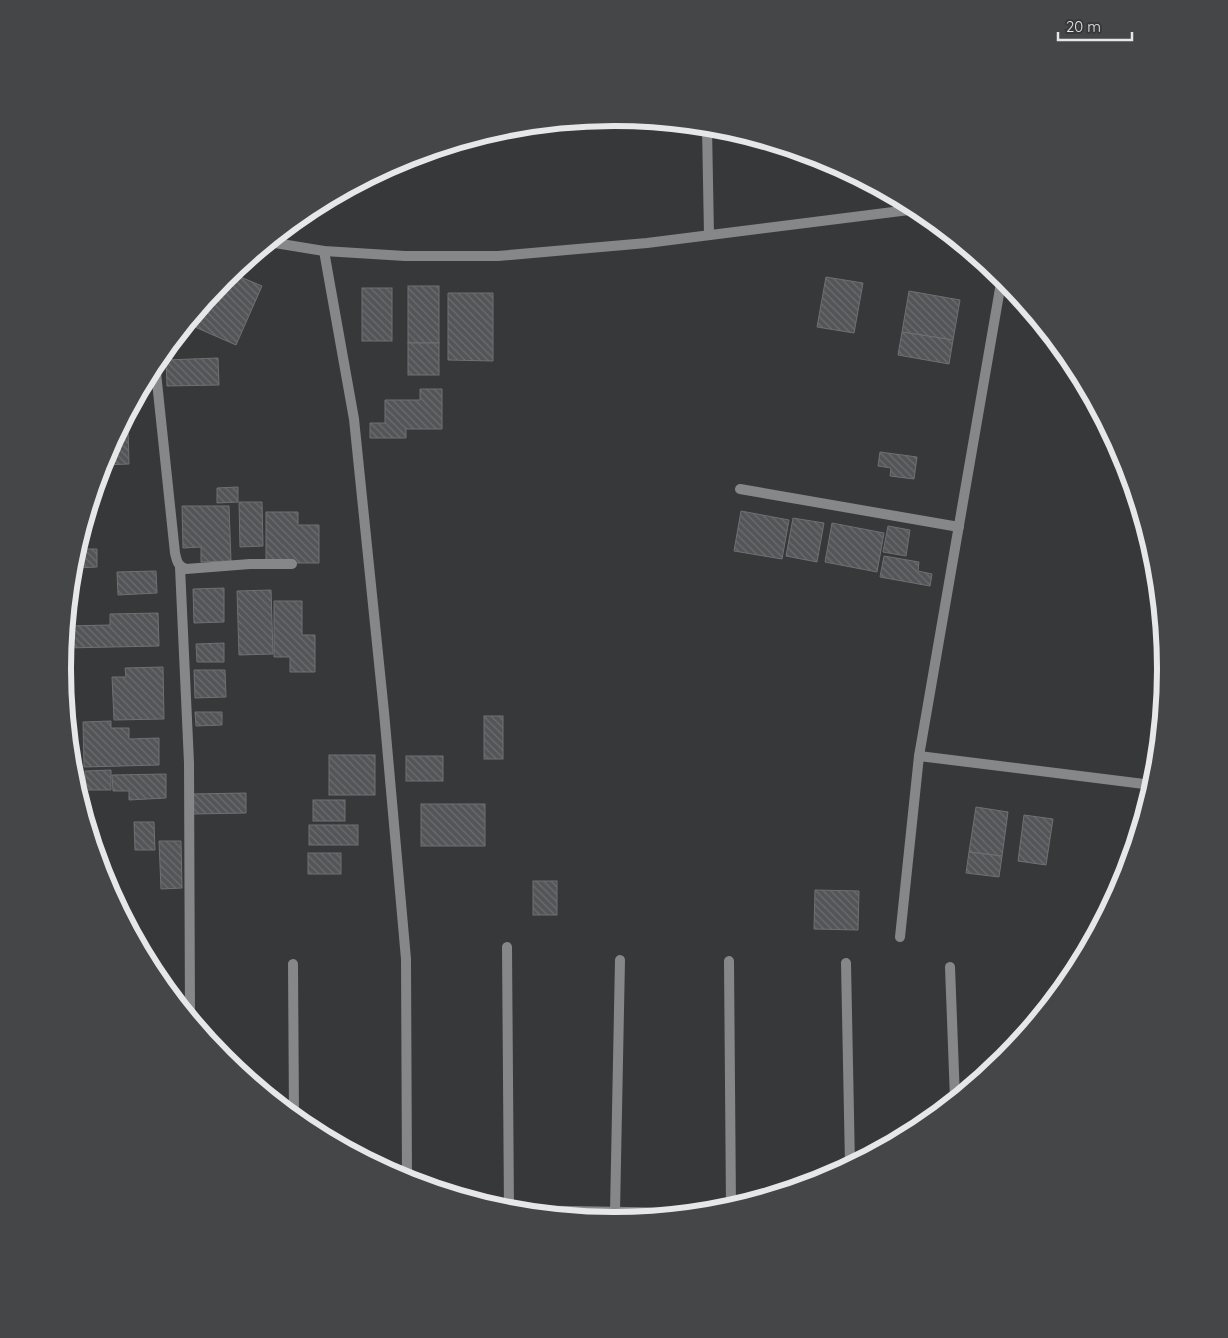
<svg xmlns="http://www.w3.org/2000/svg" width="1228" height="1338" viewBox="0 0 1228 1338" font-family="Quicksand,sans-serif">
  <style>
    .building { fill: url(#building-back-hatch); stroke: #6f7072 }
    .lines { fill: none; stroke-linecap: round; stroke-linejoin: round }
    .street { stroke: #868788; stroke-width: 10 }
    .rim { fill: none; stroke: #e7e7e9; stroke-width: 6 }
  </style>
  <defs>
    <pattern id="building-back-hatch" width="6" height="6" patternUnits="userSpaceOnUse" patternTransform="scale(1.25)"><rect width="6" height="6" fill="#545558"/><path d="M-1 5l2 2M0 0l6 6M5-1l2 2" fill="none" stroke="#6d6d70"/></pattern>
  </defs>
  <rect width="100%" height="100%" fill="#36383a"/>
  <g class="building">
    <path d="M231,273L262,286L236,345L188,324L224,279Z"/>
    <path d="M826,277L863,283L854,333L817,327Z"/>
    <rect x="408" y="286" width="31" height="57"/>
    <rect x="362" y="288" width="30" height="53"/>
    <path d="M909,291L960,300L953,340L902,332Z"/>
    <path d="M448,293H493V361L448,360Z"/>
    <path d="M902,332L953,340L949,364L898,355Z"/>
    <rect x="408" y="343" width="31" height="32"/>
    <path d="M218,358L219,385L167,386L166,360Z"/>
    <path d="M420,389H442V429H406V438H370V423H385V400H420Z"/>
    <path d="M120,429H128L129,464L102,465Z"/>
    <path d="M880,452L917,457L914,479L890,476L891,468L878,466Z"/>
    <path d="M238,487V502L217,503V488Z"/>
    <path d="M239,502H262L263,546L240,547Z"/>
    <path d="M182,506H229L231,561L201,562V547L183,548Z"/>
    <path d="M741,511L789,520L782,559L734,551Z"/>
    <path d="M266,512H298V525H319V563H266Z"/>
    <path d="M793,518L824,523L817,562L786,556Z"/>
    <path d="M832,523L884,533L877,572L825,562Z"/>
    <path d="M888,526L910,530L906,556L883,552Z"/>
    <path d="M77,549H97V567L76,568Z"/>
    <path d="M884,556L919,562L918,571L932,574L930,586L880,577Z"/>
    <path d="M156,571L157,593L118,595L117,572Z"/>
    <path d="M224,588V622L194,623L193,589Z"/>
    <path d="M271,590L273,654L239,655L237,591Z"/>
    <path d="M274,601H302V635H315V672H290V657H274Z"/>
    <path d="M158,613L159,646L65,648L67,626L110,625V614Z"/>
    <path d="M224,643V662H197L196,644Z"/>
    <path d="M163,667L164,719L114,720L112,677H126L125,668Z"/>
    <path d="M194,670H225L226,697L195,698Z"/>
    <path d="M195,712H222V725L196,726Z"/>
    <rect x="484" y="716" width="19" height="43"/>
    <path d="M111,721V728H129V739L159,738V765L84,767L83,722Z"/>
    <rect x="329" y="755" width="46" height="40"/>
    <rect x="406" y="756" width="37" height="25"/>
    <path d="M111,770V790H86L85,771Z"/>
    <path d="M166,774V798L129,800V791H113L112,775Z"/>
    <path d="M246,793V813L192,814L191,794Z"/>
    <rect x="313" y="800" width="32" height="21"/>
    <rect x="421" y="804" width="64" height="42"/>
    <path d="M976,807L1008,812L1002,856L969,852Z"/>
    <path d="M1024,815L1053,819L1046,865L1018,861Z"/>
    <path d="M134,822H154L155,850H135Z"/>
    <rect x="309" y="825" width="49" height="20"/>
    <path d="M159,841H181L182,888L161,889Z"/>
    <path d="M969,852L1002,856L999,877L966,873Z"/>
    <rect x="308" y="853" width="33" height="21"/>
    <rect x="533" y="881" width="24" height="34"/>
    <path d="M815,890L859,891L858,930L814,929Z"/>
  </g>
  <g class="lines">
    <g class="street">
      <path d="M707,127L709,235"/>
      <path d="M269,242L324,251L405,256H498L647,243L917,209"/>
      <path d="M324,251L354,419L384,712L406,959L407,1180"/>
      <path d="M155,363L175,553C177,562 178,566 186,569L250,564H292"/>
      <path d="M740,489L959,527"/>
      <path d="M180,567L189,763L190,1018"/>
      <path d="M919,756L1152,785"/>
      <path d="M900,937L919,756L1002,277"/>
      <path d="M507,947L509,1210"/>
      <path d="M729,961L731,1207"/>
      <path d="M846,963L850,1165"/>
      <path d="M293,964L294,1116"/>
      <path d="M950,967L955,1099"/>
      <path d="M509,1210L686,1213"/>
      <path d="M615,1212L620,960"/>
    </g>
  </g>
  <path d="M0 0H1228V1338H0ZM71 669a543 543 0 1 1 1086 0a543 543 0 1 1-1086 0Z" fill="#444648" fill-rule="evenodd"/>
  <path class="rim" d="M71 669a543 543 0 1 1 1086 0a543 543 0 1 1-1086 0Z"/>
  <path d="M1058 32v8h74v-8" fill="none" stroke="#e7e7e9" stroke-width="2.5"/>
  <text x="1066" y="32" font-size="15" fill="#e7e7e9" stroke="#36383a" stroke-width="4" paint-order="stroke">20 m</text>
</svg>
